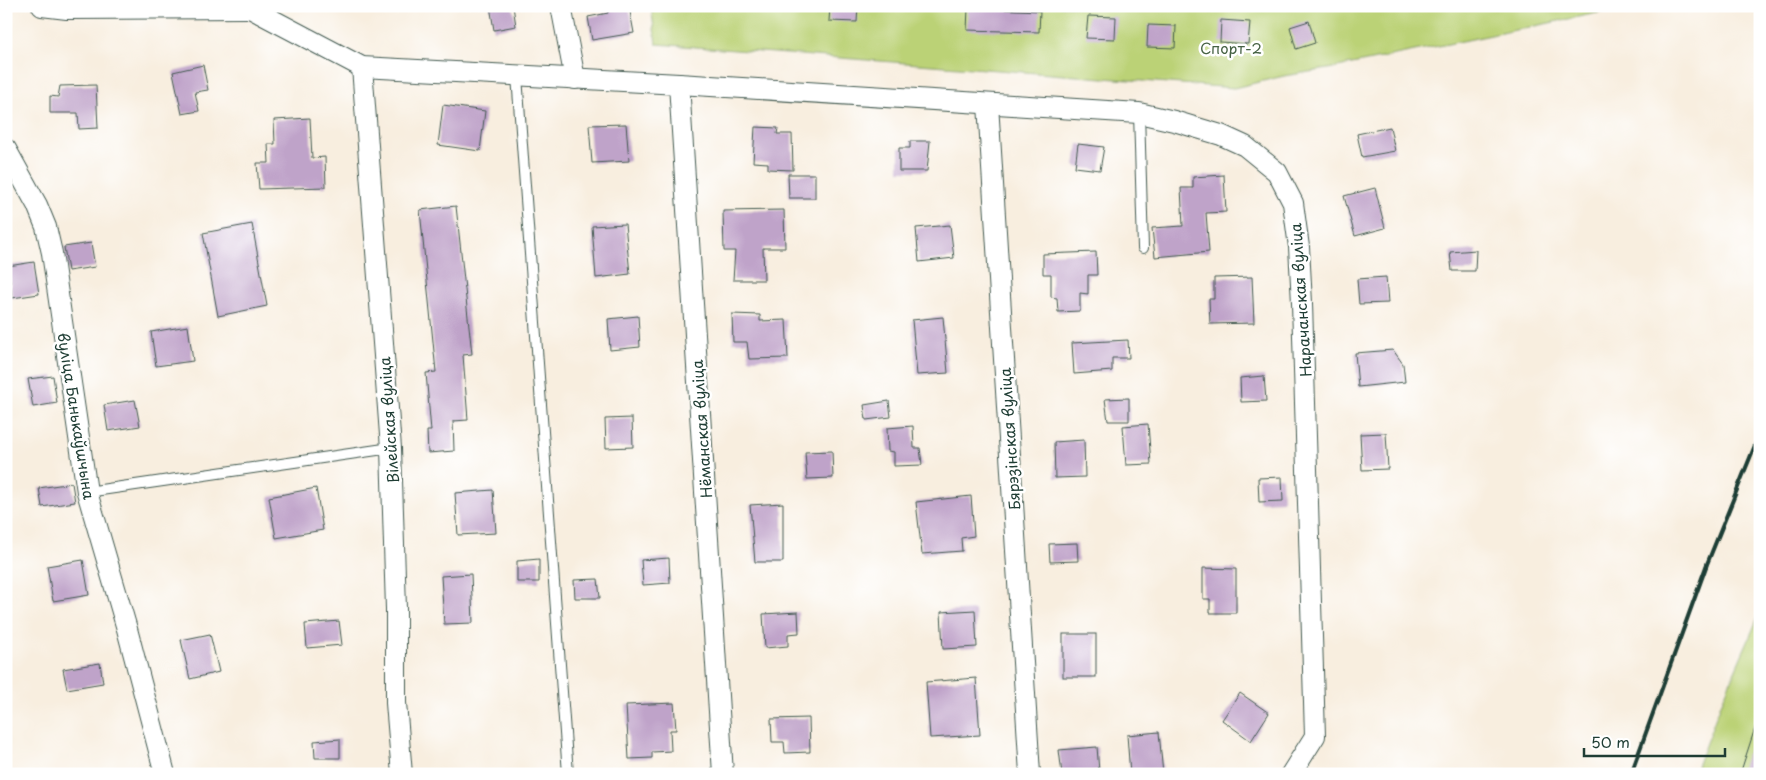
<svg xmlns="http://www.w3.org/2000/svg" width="1766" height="780" viewBox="0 0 1766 780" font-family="'Playpen Sans',sans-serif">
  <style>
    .green { fill: #bbd276; stroke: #6d8855 }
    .building { fill: #bfa3c9 }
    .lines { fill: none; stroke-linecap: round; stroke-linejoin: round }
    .lane-casing { stroke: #40584e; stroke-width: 12 }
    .street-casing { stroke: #40584e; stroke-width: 22 }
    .lane { stroke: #fff; stroke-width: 10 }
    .street { stroke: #fff; stroke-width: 20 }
    .rail { stroke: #1f3d34; stroke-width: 4 }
    .labels { text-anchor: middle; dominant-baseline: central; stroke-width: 5; stroke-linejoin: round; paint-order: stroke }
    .park-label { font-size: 15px; fill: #466244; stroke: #fff }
    .street-label { font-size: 15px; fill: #1f3d34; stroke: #fff }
  </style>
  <rect width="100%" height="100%" fill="#fff"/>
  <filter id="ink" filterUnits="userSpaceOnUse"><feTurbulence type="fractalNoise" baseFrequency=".02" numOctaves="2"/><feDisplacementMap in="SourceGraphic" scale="10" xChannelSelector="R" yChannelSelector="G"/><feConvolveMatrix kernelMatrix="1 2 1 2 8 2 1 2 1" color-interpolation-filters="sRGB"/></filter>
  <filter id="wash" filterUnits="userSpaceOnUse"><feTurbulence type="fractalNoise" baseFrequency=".0096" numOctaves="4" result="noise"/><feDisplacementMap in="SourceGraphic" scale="20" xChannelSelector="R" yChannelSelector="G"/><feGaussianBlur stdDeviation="1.12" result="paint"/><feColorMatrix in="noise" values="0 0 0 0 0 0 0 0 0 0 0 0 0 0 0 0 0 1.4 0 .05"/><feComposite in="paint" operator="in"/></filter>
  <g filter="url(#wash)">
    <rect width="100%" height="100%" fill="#f8eedf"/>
    <g class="green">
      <path d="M651,6H1631L1328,69L1284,76L1234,88L656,44Z"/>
      <path d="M1760,613V774H1694L1722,701Z"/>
    </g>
    <g id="blocks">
      <g class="building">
        <path d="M490,6H513L516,26L494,30Z"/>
        <path d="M607,6H629L634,33L592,40L588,17L608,13Z"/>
        <path d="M830,6H858L857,22L829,21Z"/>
        <path d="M968,8L1040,11L1039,32L967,30Z"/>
        <path d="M1088,16L1116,17L1115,39L1086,38Z"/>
        <path d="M1221,20L1250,22L1248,44L1220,42Z"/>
        <path d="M1309,21L1315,43L1296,49L1290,27Z"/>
        <path d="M1148,25L1176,26L1175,48L1147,47Z"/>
        <path d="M203,65L208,90L195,92L199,111L182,114L173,72Z"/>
        <path d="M96,85L98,128L79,129L78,113H50V96L58,97L60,86Z"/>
        <path d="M443,105L485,111L480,151L438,145Z"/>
        <path d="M310,118L312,158L325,157L326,187L259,189L257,163H269L268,144H275L274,120Z"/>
        <path d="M626,124L629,161L592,163L589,125Z"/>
        <path d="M755,127L778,128L777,134H792L793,170L768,169V163L753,162Z"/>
        <path d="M1390,127L1395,151L1362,157L1357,134Z"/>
        <path d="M910,141H930L927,171H899V148H910Z"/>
        <path d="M1078,144L1104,147L1100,170L1075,167Z"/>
        <path d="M788,174H815V198H789Z"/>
        <path d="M1224,175L1226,212L1206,213L1209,252L1155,257L1152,228L1183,226L1181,188H1193V177Z"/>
        <path d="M1375,188L1385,228L1355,236L1344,196Z"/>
        <path d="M456,206L472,354L463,355L468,420L453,421L454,451L428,453L427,431H431L426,373L436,372L420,210Z"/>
        <path d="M784,210L785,248H763L764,280H733L735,251H724L723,211Z"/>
        <path d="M252,224L267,306L218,316L203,233Z"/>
        <path d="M625,224L630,274L596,278L592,226Z"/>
        <path d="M950,225L954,258L919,262L916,228Z"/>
        <path d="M91,243L95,267L68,271L64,247Z"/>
        <path d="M1476,250L1475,271H1452L1450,252Z"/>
        <path d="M1096,252L1097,275H1088V294L1080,293V311L1058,312L1057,298L1051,297V274H1043V254Z"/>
        <path d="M34,262L39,294L12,298L8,266Z"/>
        <path d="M1252,277L1254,323L1210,324L1209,299H1214V278Z"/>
        <path d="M1386,277L1388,303L1359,304L1357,279Z"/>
        <path d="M732,314L760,315V321L786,320L788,358L749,359L747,342H733Z"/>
        <path d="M638,316L640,347L610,350L608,319Z"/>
        <path d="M943,317L948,373L917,375L912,320Z"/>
        <path d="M188,326L193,361L156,366L151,332Z"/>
        <path d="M1128,340L1129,358H1112V371L1074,374L1072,343Z"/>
        <path d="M1393,350L1403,364L1405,382L1358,387L1355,353Z"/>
        <path d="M53,376L57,403L33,407L28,379Z"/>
        <path d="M1264,376L1266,401L1241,402L1240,378Z"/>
        <path d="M1129,398V421H1108L1105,399Z"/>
        <path d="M135,400L140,426L108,431L104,405Z"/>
        <path d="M889,401L891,417L866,420L864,405Z"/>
        <path d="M632,418L633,447L606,448L605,419Z"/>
        <path d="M1148,424L1151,464L1126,465L1123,426Z"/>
        <path d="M913,426L914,448H920L922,465L894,466V452L888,451L887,428Z"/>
        <path d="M1386,433L1388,469L1362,470L1360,434Z"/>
        <path d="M1084,440L1085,477L1055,478L1054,442Z"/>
        <path d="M832,451L833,478L807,479L805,452Z"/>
        <path d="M1282,477L1283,501L1259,502L1258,478Z"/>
        <path d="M72,483L75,502L42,507L39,488Z"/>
        <path d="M316,488L323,530L276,538L269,497Z"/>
        <path d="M493,490L496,533L458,535L455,493Z"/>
        <path d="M971,496L974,536L961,538L962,551L922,554L916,502Z"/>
        <path d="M783,503V562H755L750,505Z"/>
        <path d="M1077,543L1078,561L1050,562L1049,544Z"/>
        <path d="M669,558L670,583L643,585L641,560Z"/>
        <path d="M539,559V582H517V561Z"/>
        <path d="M83,560L89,595L53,601L47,566Z"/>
        <path d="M1203,568L1236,569V613H1210V599H1203Z"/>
        <path d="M471,574L473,623L444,624L441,576Z"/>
        <path d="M598,579L600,598H575L574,580Z"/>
        <path d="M975,610L977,647L943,649L941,612Z"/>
        <path d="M798,612L799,633L788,634V646L765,648L763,614Z"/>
        <path d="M339,621L342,645L307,648L305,624Z"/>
        <path d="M210,634L219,672L190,679L181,640Z"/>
        <rect x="1063" y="634" width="33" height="43"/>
        <path d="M100,663L103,683L67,689L63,669Z"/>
        <path d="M976,678L980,735L930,738L926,682Z"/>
        <path d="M1240,693L1269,713L1251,741L1222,720Z"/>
        <path d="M674,703L676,730H670L671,751L652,752V758L629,759L626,705Z"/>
        <path d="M809,718L810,752L785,753L784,742H772L771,719Z"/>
        <path d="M1757,722L1760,723V774H1740Z"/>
        <path d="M1159,732L1163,774H1130L1127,735Z"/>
        <path d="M340,739V758H315L314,741Z"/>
        <path d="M1097,747L1099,771L1093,772V774H1062L1059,750Z"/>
      </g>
    </g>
  </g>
  <g filter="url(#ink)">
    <use href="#blocks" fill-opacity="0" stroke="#40584e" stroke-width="1"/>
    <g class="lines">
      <g class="lane-casing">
        <g id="lane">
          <path d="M517,76L568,774"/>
          <path d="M1139,113L1143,248"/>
          <path d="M87,492L391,448"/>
        </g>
      </g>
      <g class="street-casing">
        <g id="street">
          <path d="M42,6L67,9L250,8V6"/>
          <path d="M561,6L575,79"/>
          <path d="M250,8L362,67L679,84L1139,113L1174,121L1221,135L1245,146L1277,172L1293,203L1299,247L1302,303L1315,736L1291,774"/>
          <path d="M362,67L391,448L396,609V703L402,774"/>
          <path d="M679,84L723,774"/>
          <path d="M988,104L1030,774"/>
          <path d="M6,149L37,205L46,227L52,253L87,492L127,629L165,774"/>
        </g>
      </g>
      <use href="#lane" class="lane"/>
      <use href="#street" class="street"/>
      <path class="rail" d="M1631,774L1707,564L1760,433"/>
    </g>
  </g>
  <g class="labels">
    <g class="park-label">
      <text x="1231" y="47">Спорт-2</text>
    </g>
    <g class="street-label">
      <text transform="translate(1300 300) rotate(-94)">Нарачанская вуліца</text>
      <text transform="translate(77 416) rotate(81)">вуліца Банькаўшчына</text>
      <text transform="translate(388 420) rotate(-94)">Вілейская вуліца</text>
      <text transform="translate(701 429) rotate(-94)">Нёманская вуліца</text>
      <text transform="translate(1009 439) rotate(-94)">Бярэзінская вуліца</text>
    </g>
  </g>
  <rect width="1766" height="780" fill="none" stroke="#fff" stroke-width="25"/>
  <path d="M1584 748v8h141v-8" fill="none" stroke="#1f3d34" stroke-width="2.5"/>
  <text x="1591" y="748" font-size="15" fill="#1f3d34" stroke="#ffffff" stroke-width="4" paint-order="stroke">50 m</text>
</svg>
